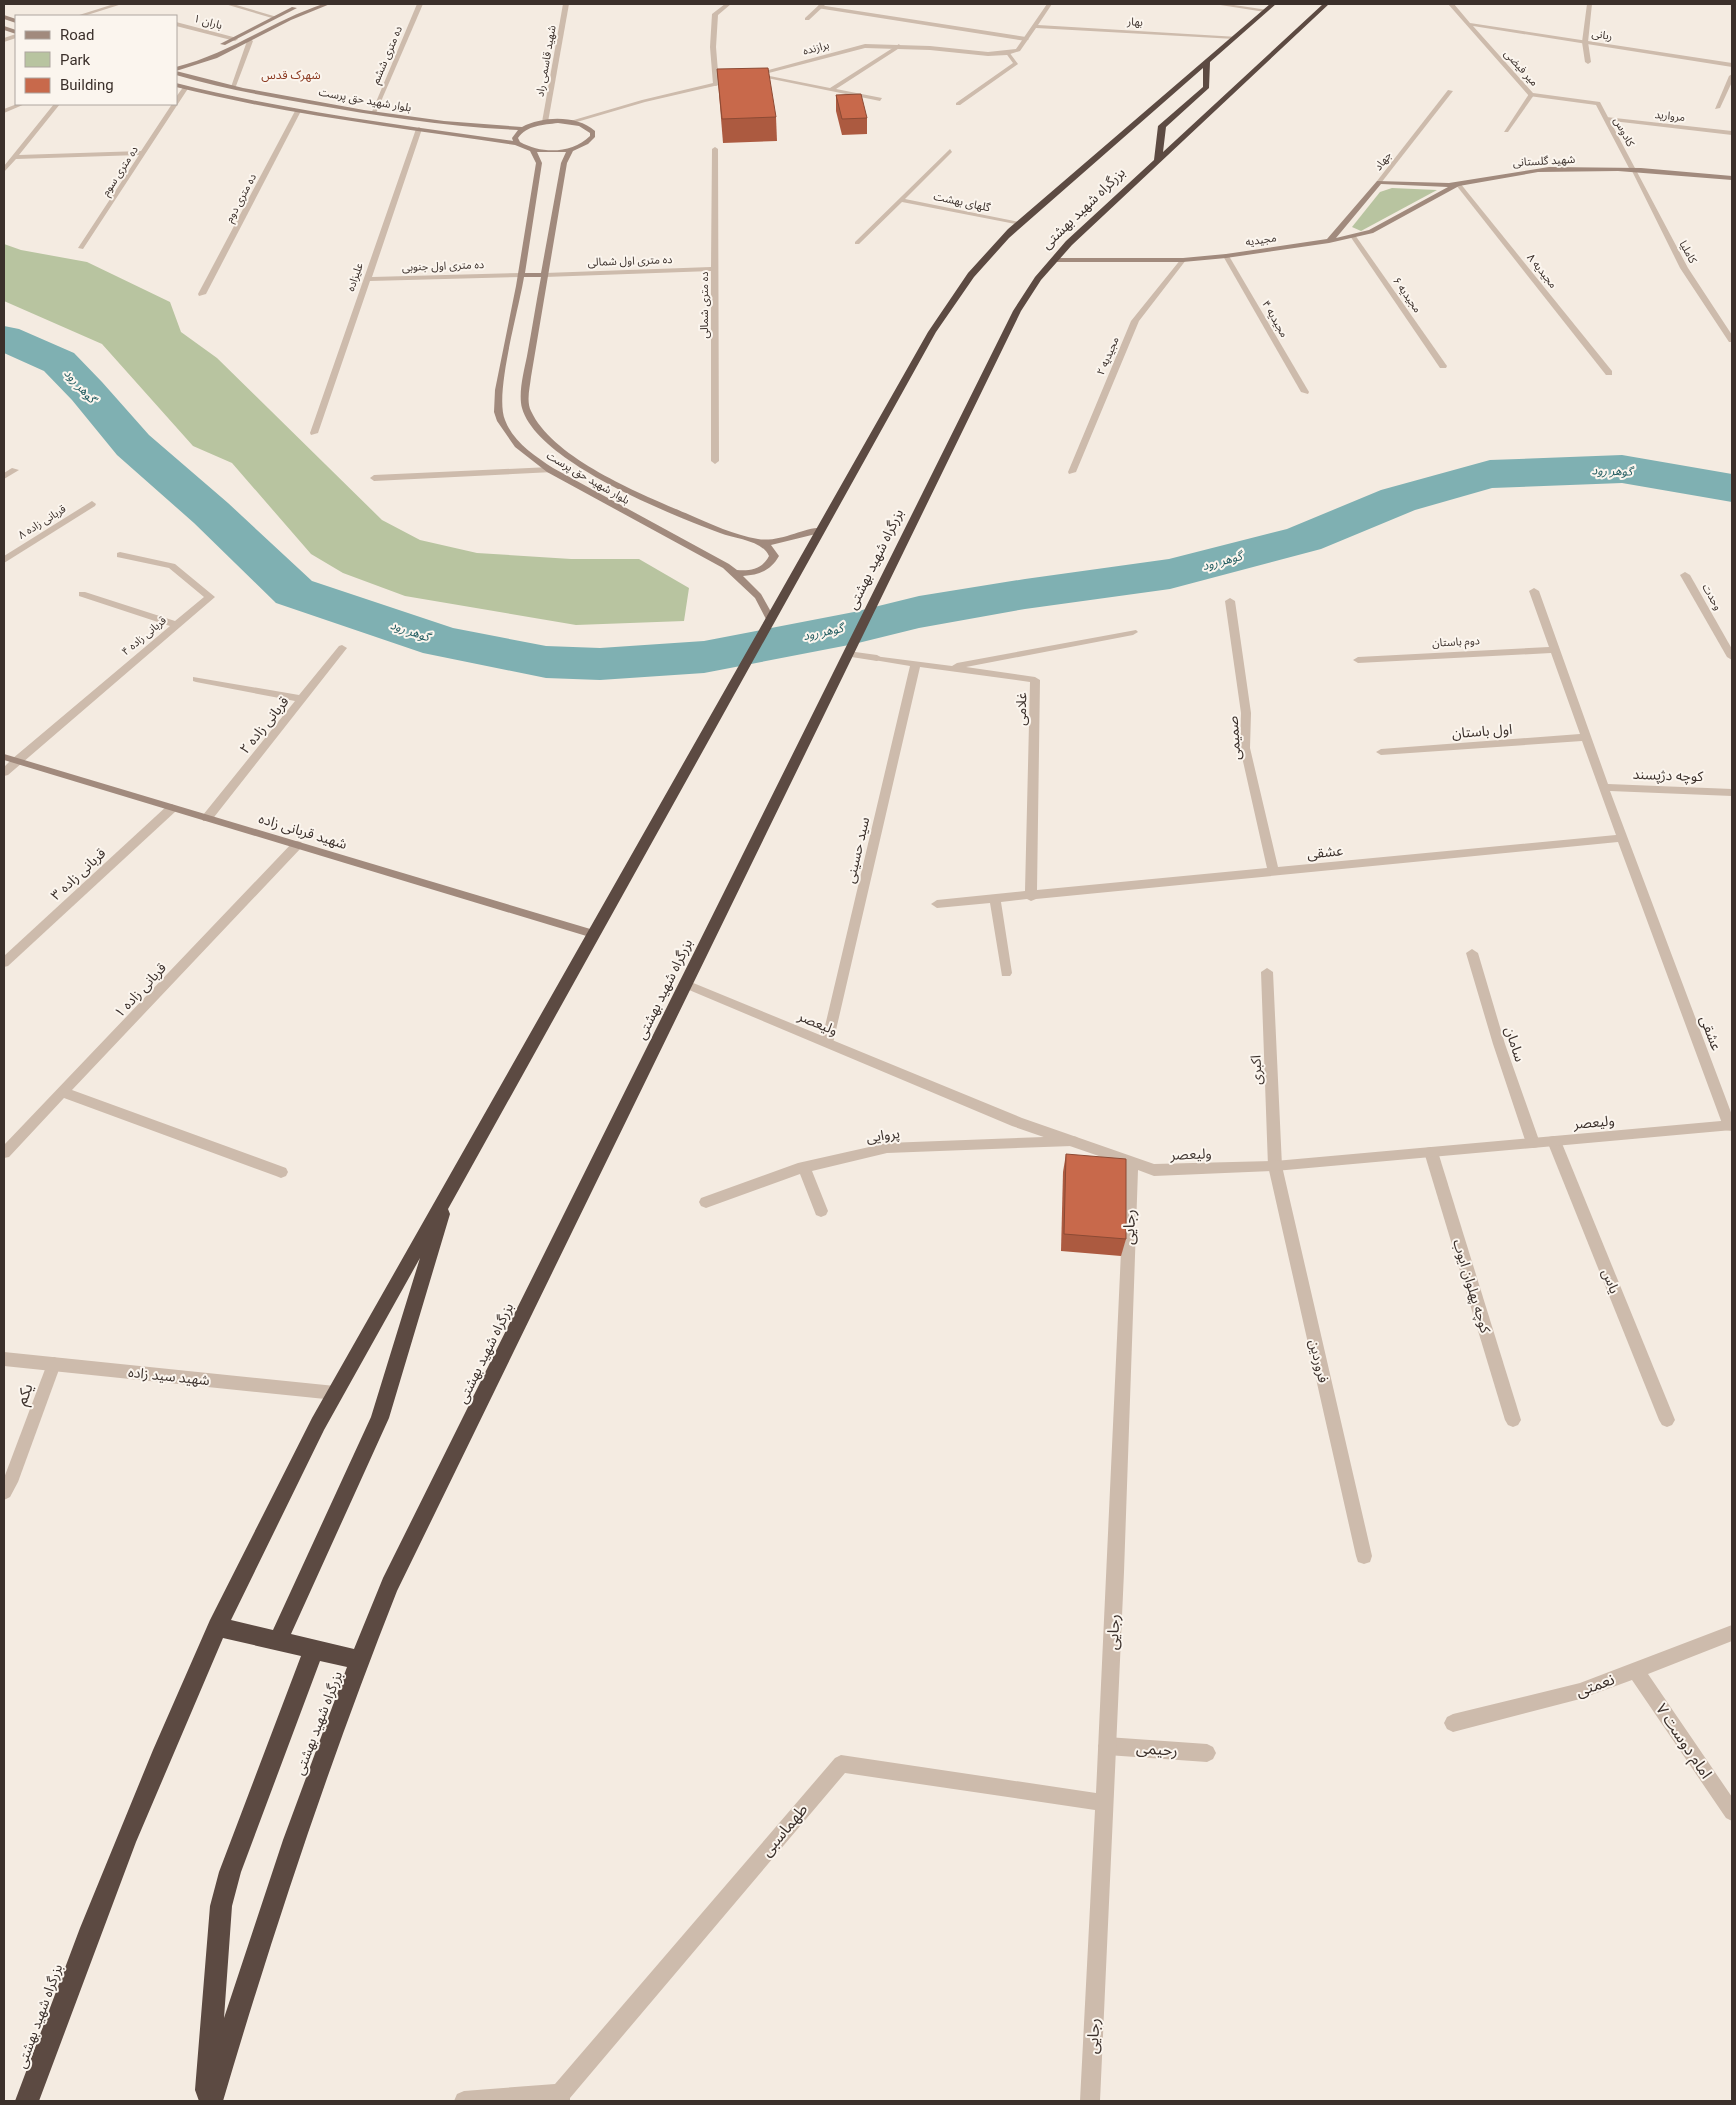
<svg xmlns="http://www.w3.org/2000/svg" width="1736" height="2105" viewBox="0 0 1736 2105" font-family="Roboto,'Noto Sans Arabic',sans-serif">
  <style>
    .green { fill: #b8c4a0 }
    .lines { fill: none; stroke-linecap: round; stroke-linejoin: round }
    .river { fill: #7fb0b2; fill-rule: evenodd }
    .lane { fill: #cdbbac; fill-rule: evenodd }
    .street { fill: #cdbbac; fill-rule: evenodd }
    .secondary { fill: #a18a7d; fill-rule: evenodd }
    .highway { fill: #5c4a42; fill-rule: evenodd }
    .wall { fill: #ac5a40 }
    .building { fill: #c8694b; stroke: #8c4a34 }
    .labels { text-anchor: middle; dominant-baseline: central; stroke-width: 4; stroke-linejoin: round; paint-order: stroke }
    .far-street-label { font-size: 11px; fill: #3b302b; stroke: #fbf5ee }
    .far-neighbourhood-label { font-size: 12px; fill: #8c3b22; stroke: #fbf5ee }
    .far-water-label { font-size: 12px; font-style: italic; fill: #1f5a5e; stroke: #fbf5ee }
    .street-label { font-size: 14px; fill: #3b302b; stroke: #fbf5ee }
    .near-street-label { font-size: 16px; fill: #3b302b; stroke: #fbf5ee }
  </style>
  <rect width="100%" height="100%" fill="#f4ebe1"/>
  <g class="green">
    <path d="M1392,188L1437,190L1361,231L1352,227L1380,192Z"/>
    <path d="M4,244L21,250L87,262L170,302L181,332L217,358L382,520L420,540L477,553L571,559H639L689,588L684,621L576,625L405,596L343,573L311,554L232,463L193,446L102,344L4,301Z"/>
  </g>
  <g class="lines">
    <path class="river" d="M4,326L19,329L74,353L102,382L149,435L228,503L312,581L453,628L546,646L600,648L704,641L854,612L919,596L1025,579L1169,559L1287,529L1381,490L1490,460L1622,455L1732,474V502L1622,483L1492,488L1415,510L1321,549L1170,589L1025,609L919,628L854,644L704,673L600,680L546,678L423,653L276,603L194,523L117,455L72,400L44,371L4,353Z"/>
    <g class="lane">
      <path d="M114,4H122L84,16H76Z"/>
      <path d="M225,4H233L277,17L272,18Z"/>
      <path d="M725,4H731L718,15L716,47L719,84L716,86L713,84L710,47L712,14Z"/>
      <path d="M1587,4H1592L1588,42L1591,62L1588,64L1585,62L1582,42Z"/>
      <path d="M819,5L1026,37L1029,39L1026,41L817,8Z"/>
      <path d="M176,22L237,38L238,39L235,41L176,26Z"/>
      <path d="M16,34V38L4,42V38Z"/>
      <path d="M250,39L253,41L236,86L231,87L247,41Z"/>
      <path d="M899,44L901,47L836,89L882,98L880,101L752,75L755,73L830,88Z"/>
      <path d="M1005,52H1009L1018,64L960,105H956V103L1013,63Z"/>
      <path d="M1732,74V82L1720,108L1715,109L1729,76Z"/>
      <path d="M184,86L189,87L83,249L78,248L139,155L16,159L4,172V166L54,104H60L19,155L141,151L172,104H176V97Z"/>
      <path d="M1448,90L1453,91L1381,183H1377V181Z"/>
      <path d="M1529,94L1534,95L1508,132H1504Z"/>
      <path d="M17,104H25L4,113V109Z"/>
      <path d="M298,109L301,111L206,294L199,296L198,294L295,111Z"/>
      <path d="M1606,117L1732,131V135L1604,120Z"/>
      <path d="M419,127L422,129L372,277L521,273L525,275L521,277L370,281L318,433L311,435L310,433L416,129Z"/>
      <path d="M715,147L718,149L719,461L715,464L711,461V271L545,277L541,275L545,273L711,267L712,149Z"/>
      <path d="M950,149L952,152L905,199L1019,222L1021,223V225L902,202L859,244H855V242Z"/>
      <path d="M1631,169L1636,170L1688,268L1732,335V342H1729L1680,268Z"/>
      <path d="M1456,183H1460L1612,371V375H1606L1456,185Z"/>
      <path d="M1351,235H1355L1447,366L1446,368H1440L1350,236Z"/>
      <path d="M1226,254L1229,256L1309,392L1308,394L1301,392L1223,256Z"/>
      <path d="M1181,259L1186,260L1139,321L1076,472L1069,474L1068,472L1131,321Z"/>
      <path d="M550,467L554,470L553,472L374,481L370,478L374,475Z"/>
      <path d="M12,468L19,470L4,479V473Z"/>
      <path d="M92,501L96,504L95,506L4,563V556Z"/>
      <path d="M120,552L175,564L215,597L8,775L4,776V767L12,759L170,626L79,596V592H85L175,621L204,597L169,568L117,557V553Z"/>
      <path d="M1685,572L1690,575L1732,649V660L1727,657L1680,575Z"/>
      <path d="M1534,588L1539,591L1608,784L1732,789V796L1610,791L1732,1115V1131L1725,1130L1723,1126L1618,842L1036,899L1031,901L1027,899L1001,902L1012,973L1010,976H1002L990,903L937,908L931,904L937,900L1025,891L1030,682L920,667L833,1043L831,1046H823L821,1043L910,666L874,660V656L952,666L957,663L1136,630L1138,632L1133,635L966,667L1035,677L1040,680L1037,890L1267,868L1240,748L1241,713L1225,601L1230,598L1235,601L1251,713L1250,748L1278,867L1616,835L1582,741L1381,755L1376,752L1381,749L1580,734L1551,653L1358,663L1353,660L1358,657L1549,647L1529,591Z"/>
      <path d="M342,645L347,648L211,821H203L202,818L203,815L295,701L196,682L193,681V677L299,695L339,646Z"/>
      <path d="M172,804L177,808L176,811L8,966L4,967V956L168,805Z"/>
      <path d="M297,841L301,842L303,845L301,848L72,1090L286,1168L288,1172L286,1176L281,1178L276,1176L64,1098L9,1157L4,1158V1145L293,842Z"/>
      <path d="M1472,949L1478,953L1505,1044L1540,1143L1538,1147L1533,1148L1528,1147L1526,1143L1493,1044L1466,953Z"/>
      <path d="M1267,968L1273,972L1282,1166L1372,1556L1370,1562L1364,1564L1358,1562L1356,1556L1268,1166L1261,972Z"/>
      <path d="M1072,1136L1077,1137L1079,1141L1077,1145L1072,1146L887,1153L812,1171L828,1211L826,1215L821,1217L816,1215L800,1174L706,1208L701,1206L699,1202L701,1198L798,1163L887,1143Z"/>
      <path d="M1554,1136L1559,1137L1561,1141L1675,1420L1672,1425L1667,1427L1662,1425L1659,1420L1547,1141L1549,1137Z"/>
      <path d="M1431,1147L1436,1148L1438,1152L1521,1420L1518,1425L1513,1427L1508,1425L1505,1420L1424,1152L1426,1148Z"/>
      <path d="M54,1357L59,1359L61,1364L18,1482L10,1497L4,1500V1478L47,1364L49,1359Z"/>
      <path d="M1732,1625V1641L1648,1674L1732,1797V1821L1726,1818L1632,1680L1580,1699L1453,1732L1447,1729L1444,1723L1447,1717L1453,1714L1580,1683Z"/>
      <path d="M1107,1737L1207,1744L1213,1747L1216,1753L1213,1759L1207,1762L1107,1755L1101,1752L1098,1746L1101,1740Z"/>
    </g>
    <g class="street">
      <path d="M417,4H423L376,113L371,114Z"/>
      <path d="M563,4H569L548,122L545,124L542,122Z"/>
      <path d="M820,4H826L809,20H805V18Z"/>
      <path d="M1047,4H1052L1038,25L1238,37L1235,39L1036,28L1020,51L1007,55L988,56L930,50L865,48L753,77L750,75L865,44L930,46L988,52L1016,49Z"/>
      <path d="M1214,4H1227L1268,10L1265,12Z"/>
      <path d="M1448,4H1454L1470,23L1732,63V67L1473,26L1533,93L1600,102L1636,170L1633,172L1630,170L1596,105L1529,96Z"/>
      <path d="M734,78L736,81L645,102L570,124L567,122L642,100Z"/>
      <path d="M848,651L877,655L882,658L877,661L845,656V652Z"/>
      <path d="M686,980L1022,1118L1154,1164L1275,1161L1732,1120V1130L1275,1171L1154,1176L1138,1170L1124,1572L1100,2101H1080L1095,1810L845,1773L570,2098V2101H454L457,2094L464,2091L555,2084L835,1758L841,1755L1096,1793L1125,1165L1012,1126L682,987L680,984L682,981Z"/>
      <path d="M4,1352L335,1386L340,1388L342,1393L340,1398L335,1400L4,1366Z"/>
    </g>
    <g class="secondary">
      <path d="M323,4H330L291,20L217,58L176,71V67C229,54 272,21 323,4Z"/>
      <path d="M292,7L297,8L225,45L220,44Z"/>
      <path d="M4,15L16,19V23L4,19Z"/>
      <path d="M4,26L16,30V34L4,30Z"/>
      <path d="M176,71L243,88L364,110L444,121L522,127C543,116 577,115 595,131V137L588,144L573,151L567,163L531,377C530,387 526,401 531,411C553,459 643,495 690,515C711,524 734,535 758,539C781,543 808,525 824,528V532L771,545L779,556C771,570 760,575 743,576L761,594L775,619L773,621H767L755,598L723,568L547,472L515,447L497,421L494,412L495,390L516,286L536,163L530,151L515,145C402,128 288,115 176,87V83C287,111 400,125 513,141L512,138L518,130C448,127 379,116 310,104C265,96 220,88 176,75ZM558,123L579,126L590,133V136C571,154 542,154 520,142L518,138C527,125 543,125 558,123ZM537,152H566L561,163L541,273H525L542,163ZM524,277H541C536,303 532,329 527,356C524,371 518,393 522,408C537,462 670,514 720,533C735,539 762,540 769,556C762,569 751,571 737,570L729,564L553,468C535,456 513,442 505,420C494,394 519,309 524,277Z"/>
      <path d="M1549,167L1641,168L1732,176V180L1618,171L1538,172L1459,186L1373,233L1329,243L1226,258L1183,262H1054L1051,260L1054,258H1183L1226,254L1327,239L1377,181L1449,183ZM1381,184L1448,187L1369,230L1336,238Z"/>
      <path d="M4,754L597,931L599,934L593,938L4,760Z"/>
    </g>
    <path class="highway" d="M1270,4H1276L1210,62L1209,88L1166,127L1163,152L1323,4H1329L1072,245L1041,280L1021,311L397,1591C331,1758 274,1928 223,2101H199L195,2090L210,1906L219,1872L301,1656L223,1638L136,1842L39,2101H15L80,1928L153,1750L210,1620L312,1418L928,332L968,273L1008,229ZM1203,68V87L1158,126L1154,160L1066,241L1035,277L1013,311L383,1578L354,1649L291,1634L389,1418L450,1214L448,1209L936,332L974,277L1009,238ZM420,1258L371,1417L273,1630L231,1620L324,1430ZM320,1661L347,1667L283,1840L224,2018L232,1906L241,1872Z"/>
  </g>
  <g class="wall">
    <path d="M717,69L776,117L777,141L723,143Z"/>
    <path d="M836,95L867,118V134L842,135L836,111Z"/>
    <path d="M1066,1154L1126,1239L1121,1256L1061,1251L1063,1172Z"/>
  </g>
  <g class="building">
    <path d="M768,68L776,117L722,119L717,69Z"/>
    <path d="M861,94L867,118L842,119L836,95Z"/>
    <path d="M1066,1154L1126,1159V1239L1064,1234Z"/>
  </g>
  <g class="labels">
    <g class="far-street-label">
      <text transform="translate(208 22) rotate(15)">باران ۱</text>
      <text transform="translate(1135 22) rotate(3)">بهار</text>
      <text transform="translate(1602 35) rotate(9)">ربانی</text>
      <text transform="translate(816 48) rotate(-15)">برازنده</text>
      <text transform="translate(387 55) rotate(-67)">ده متری ششم</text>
      <text transform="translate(546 61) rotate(-80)">شهید قاسمی راد</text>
      <text transform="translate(1521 68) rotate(48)">میر فیضی</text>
      <text transform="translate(365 100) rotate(10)">بلوار شهید حق پرست</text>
      <text transform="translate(1670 116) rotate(6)">مروارید</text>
      <text transform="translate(1624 132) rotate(62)">کادوس</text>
      <text transform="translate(1383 161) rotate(-52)">جهاد</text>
      <text transform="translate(1544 161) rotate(-3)">شهید گلستانی</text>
      <text transform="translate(120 171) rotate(-57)">ده متری سوم</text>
      <text transform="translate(241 198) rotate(-62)">ده متری دوم</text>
      <text transform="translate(962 202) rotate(12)">گلهای بهشت</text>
      <text transform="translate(1261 240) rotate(-8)">مجیدیه</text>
      <text transform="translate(1688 252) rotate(61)">کاملیا</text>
      <text transform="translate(630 261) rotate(-2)">ده متری اول شمالی</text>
      <text transform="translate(443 266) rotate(-2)">ده متری اول جنوبی</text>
      <text transform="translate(1542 271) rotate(51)">مجیدیه ۸</text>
      <text transform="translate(355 277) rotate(-71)">علیزاده</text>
      <text transform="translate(1407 295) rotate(55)">مجیدیه ۶</text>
      <text transform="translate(704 305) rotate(-90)">ده متری شمالی</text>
      <text transform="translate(1275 319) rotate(60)">مجیدیه ۴</text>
      <text transform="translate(1108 356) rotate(-67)">مجیدیه ۲</text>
      <text transform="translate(588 478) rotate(30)">بلوار شهید حق پرست</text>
      <text transform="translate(42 522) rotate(-32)">قربانی زاده ۸</text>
      <text transform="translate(1712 597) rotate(61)">وحدت</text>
      <text transform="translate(144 636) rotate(-40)">قربانی زاده ۴</text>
      <text transform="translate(1456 642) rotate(-3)">دوم باستان</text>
    </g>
    <g class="far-neighbourhood-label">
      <text x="291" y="75">شهرک قدس</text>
    </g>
    <g class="far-water-label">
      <text transform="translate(80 386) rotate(48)">گوهر رود</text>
      <text transform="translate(1612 471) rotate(2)">گوهر رود</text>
      <text transform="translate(1222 561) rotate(-15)">گوهر رود</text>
      <text transform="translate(410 631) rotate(19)">گوهر رود</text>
      <text transform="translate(823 632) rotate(-12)">گوهر رود</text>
    </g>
    <g class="street-label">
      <text transform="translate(1083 208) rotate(-44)">بزرگراه شهید بهشتی</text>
      <text transform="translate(875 559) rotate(-64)">بزرگراه شهید بهشتی</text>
      <text transform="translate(1021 709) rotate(-89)">غلامی</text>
      <text transform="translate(264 725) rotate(-51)">قربانی زاده ۲</text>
      <text transform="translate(1482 731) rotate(-4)">اول باستان</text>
      <text transform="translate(1234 738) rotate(-94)">صمیمی</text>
      <text transform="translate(1668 775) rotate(2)">کوچه دژپسند</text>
      <text transform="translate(303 831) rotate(17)">شهید قربانی زاده</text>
      <text transform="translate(857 850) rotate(-77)">سید حسینی</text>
      <text transform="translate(1325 852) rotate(-6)">عشقی</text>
      <text transform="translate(78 874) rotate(-43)">قربانی زاده ۳</text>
      <text transform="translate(664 989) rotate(-64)">بزرگراه شهید بهشتی</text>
      <text transform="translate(140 990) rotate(-47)">قربانی زاده ۱</text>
      <text transform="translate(818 1023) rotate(23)">ولیعصر</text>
      <text transform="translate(1711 1033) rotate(69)">عشقی</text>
      <text transform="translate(1515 1044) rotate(72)">سامان</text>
      <text transform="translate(1256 1070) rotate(-92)">اکبری</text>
      <text transform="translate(1594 1122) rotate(-5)">ولیعصر</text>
      <text transform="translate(883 1135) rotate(-8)">پروایی</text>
      <text transform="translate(1191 1154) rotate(-2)">ولیعصر</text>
      <text transform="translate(1611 1281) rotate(68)">یاس</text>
      <text transform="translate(1472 1286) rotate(73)">کوچه پهلوان ایوب</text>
      <text transform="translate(485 1353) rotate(-64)">بزرگراه شهید بهشتی</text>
      <text transform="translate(1319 1361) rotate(77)">فروردین</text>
      <text transform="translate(169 1376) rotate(6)">شهید سید زاده</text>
      <text transform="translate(318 1723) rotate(-69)">بزرگراه شهید بهشتی</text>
      <text transform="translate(39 2016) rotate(-70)">بزرگراه شهید بهشتی</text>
    </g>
    <g class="near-street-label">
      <text transform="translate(1129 1227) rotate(-88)">رجایی</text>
      <text transform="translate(24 1394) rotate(-69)">یکم</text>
      <text transform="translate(1113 1632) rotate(-87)">رجایی</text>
      <text transform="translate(1595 1685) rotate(-20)">نعمتی</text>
      <text transform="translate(1684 1741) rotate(56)">امام دوست ۷</text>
      <text transform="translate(1157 1749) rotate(4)">رحیمی</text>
      <text transform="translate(784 1830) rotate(-50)">طهماسبی</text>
      <text transform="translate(1093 2036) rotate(-87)">رجایی</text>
    </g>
  </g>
  <rect width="1736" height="2105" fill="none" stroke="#3b302b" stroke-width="10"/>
  <rect x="15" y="15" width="162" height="90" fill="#fbf5ee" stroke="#aea6a0"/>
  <rect x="25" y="31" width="25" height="8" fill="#a18a7d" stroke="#aea6a0"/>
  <text x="60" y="40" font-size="15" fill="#3b302b">Road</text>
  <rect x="25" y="52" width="25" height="15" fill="#b8c4a0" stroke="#aea6a0"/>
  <text x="60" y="65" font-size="15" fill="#3b302b">Park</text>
  <rect x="25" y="78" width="25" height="15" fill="#c8694b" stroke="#aea6a0"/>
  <text x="60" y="90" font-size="15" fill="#3b302b">Building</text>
</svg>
